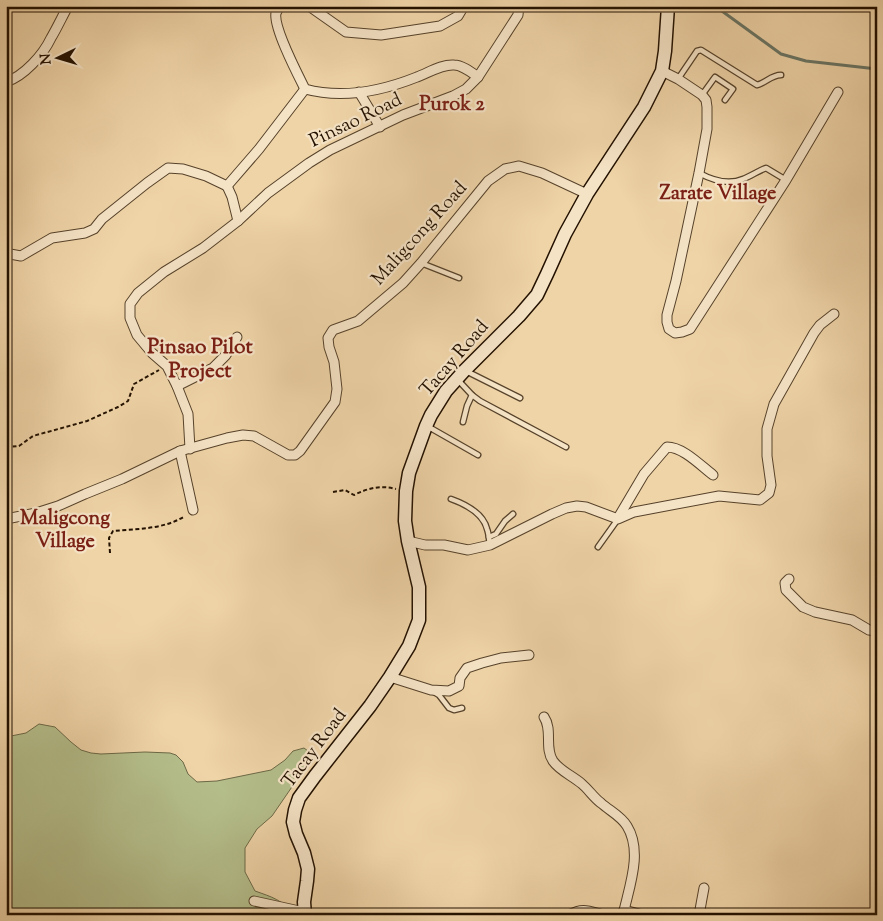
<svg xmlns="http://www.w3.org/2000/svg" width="883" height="921" viewBox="0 0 883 921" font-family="'Sorts Mill Goudy',serif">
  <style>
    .green { fill: #b4be8b; stroke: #6c6846 }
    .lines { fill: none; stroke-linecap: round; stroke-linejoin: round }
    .stream { stroke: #6a7565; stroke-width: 3 }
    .service-casing { stroke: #56422a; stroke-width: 7 }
    .minor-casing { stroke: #56422a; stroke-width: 11 }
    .secondary-casing { stroke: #231100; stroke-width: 15 }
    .path { stroke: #231100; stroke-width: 2; stroke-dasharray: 4 2.5; stroke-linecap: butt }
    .service { stroke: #f5e3c6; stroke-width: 4.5 }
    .minor { stroke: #f5e3c6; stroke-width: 9 }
    .secondary { stroke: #f5e3c6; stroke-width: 12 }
    .labels { text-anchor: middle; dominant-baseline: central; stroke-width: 4.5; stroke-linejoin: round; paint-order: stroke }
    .street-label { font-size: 19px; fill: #231100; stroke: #f5e3c6 }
    .neighbourhood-label { font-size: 20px; font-weight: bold; fill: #7a1f14; stroke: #f5e3c6 }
    .quarter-label { font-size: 21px; font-weight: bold; fill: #7a1f14; stroke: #f5e3c6 }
  </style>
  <rect width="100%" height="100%" fill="#efd4a8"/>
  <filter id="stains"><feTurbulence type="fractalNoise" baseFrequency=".004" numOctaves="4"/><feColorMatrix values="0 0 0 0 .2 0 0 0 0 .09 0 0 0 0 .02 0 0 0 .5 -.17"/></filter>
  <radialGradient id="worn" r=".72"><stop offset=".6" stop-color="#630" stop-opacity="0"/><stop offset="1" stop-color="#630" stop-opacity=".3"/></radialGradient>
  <path class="green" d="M39,724L55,727L71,742L81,750L91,753L101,754L145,752L170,753L176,755L183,762L188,774L197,782L217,781L271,770L285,760L293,751L304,748L308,751L307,763L296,781L272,816L257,829L245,848V872L255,891C272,897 283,900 294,915H6V737L26,733Z"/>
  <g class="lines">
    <path class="stream" d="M715,6L781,54L806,61L877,69"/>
    <g class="service-casing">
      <g id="service">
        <path d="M678,79L697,51L701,50L757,85C766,83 771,75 781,75"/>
        <path d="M702,95L715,77L733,89L725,100"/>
        <path d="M699,173C712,180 729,185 743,179C751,176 758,171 766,168L786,180"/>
        <path d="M421,263L459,278"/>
        <path d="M466,371L520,398"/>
        <path d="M458,380L472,395L480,401L566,447"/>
        <path d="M463,422L467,406L472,395"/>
        <path d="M427,426L478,455"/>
        <path d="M451,499C465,504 483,513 487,529C489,534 489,540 490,545"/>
        <path d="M489,537L496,534L505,521L513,514"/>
        <path d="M598,547L618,519"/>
        <path d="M434,692L439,695L449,708L454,710L462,708"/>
      </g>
    </g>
    <g class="minor-casing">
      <g id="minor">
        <path d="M280,6C279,7 276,13 276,13C273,27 298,75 305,89C342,99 382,91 417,77C428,73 442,64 454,65C462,65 471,72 478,77"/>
        <path d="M309,6L346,32L381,35L440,26L458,16L464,6"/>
        <path d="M662,71L678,79L702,95L706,100L707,107V129L699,173L676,281L667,315V322L669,329L675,333L682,332L690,329L786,180L838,92"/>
        <path d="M6,82C24,76 43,55 51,38C57,28 62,17 68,6"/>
        <path d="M359,92L380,127"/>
        <path d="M227,186L259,149L305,89"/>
        <path d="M227,186L232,197L238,221"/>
        <path d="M6,255L10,254L21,256L52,238L85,233L94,229L102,219L147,183L168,168L183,169L206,176L227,186"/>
        <path d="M177,386L213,368L226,355L237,337"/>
        <path d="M190,449L188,414L177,386L167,366L152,353L137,335L130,318V304L138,293L164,272L203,248L238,221L268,193L309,163L330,150L403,115L453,96L466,89L478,77L518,15L519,6"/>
        <path d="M180,451L193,510"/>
        <path d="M618,518L644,474L667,447C683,447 700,465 713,475"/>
        <path d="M6,519L36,513L58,506L85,494L122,479L180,451L227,438L243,435L254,436L288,455H295L300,451L335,402L337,389L334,362L329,347L328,338L333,330L358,321L403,283L421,263L488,181L505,169L519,166L542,173L587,194"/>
        <path d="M408,541L425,545H444L468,550L490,545L552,514L566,508L577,506L586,507L618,519L634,512L719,496L760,500L769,493L771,485L767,456V429L774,404L814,333L820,325L834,314"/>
        <path d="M789,579L785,583L786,590L803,607L815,612L852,620L869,630L877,631"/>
        <path d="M390,677L431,690L449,691L459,686L460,678L467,668L482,663L501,658L529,655"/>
        <path d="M544,717C553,730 544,748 553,761C560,771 573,776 582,784C589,790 594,798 601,803C610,811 621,816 627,826C643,852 629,887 623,915"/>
        <path d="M254,901L304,912"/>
        <path d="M624,910L643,915"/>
        <path d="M569,915C583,907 589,911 604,915"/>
        <path d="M699,915L704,888"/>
      </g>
    </g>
    <g class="secondary-casing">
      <path id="secondary" d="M305,915L304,902L307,881L308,869L304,853L296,834L293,822L295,810L299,798L315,776L370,706L390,677L409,646L419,620V587L408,541L405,521L406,491L409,473L426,426L431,415L446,391L464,371L519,316L537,295L547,274L565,234L587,194L644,107L662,71L665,51L668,6"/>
    </g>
    <g class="path">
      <path d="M6,447L19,446L33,436L87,421L118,407L128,401L134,384L159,370"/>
      <path d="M333,492L345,490L354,495C368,488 381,485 396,489"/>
      <path d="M110,553L109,538L113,531C137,529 165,529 185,516"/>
    </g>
    <use href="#service" class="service"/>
    <use href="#minor" class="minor"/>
    <use href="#secondary" class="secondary"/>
  </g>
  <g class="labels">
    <g class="street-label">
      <text transform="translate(356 121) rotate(-26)">Pinsao Road</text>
      <text transform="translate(420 234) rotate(-48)">Maligcong Road</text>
      <text transform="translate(455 359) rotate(-49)">Tacay Road</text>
      <text transform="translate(315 749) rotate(-53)">Tacay Road</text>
    </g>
    <g class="neighbourhood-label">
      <text x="452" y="105">Purok 2</text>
      <text x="718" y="194">Zarate Village</text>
      <text x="65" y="519">Maligcong<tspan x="65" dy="23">Village</tspan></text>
    </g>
    <g class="quarter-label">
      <text x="200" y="348">Pinsao Pilot<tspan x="200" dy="24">Project</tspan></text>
    </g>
  </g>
  <rect width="883" height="921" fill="none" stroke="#efd4a8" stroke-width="25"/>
  <rect x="8" y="8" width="868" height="906" fill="none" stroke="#231100" stroke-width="2.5"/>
  <rect x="12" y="12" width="858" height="896" fill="none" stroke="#231100"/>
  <g transform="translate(58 58) rotate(265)" stroke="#f5e3c6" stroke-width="4" paint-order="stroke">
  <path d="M0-4L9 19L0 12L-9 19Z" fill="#231100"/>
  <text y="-8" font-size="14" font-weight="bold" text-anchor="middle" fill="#231100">N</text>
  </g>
  <rect width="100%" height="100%" filter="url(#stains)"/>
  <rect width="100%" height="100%" fill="url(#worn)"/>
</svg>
